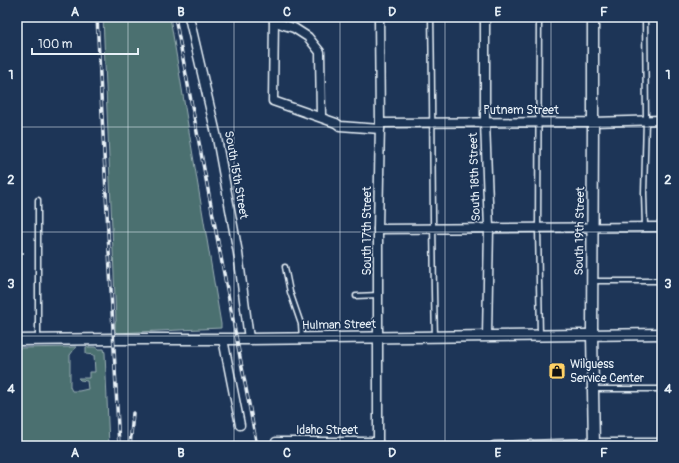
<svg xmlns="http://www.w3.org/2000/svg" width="679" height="463" viewBox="0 0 679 463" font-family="Pangolin,sans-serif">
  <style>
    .green { fill: #4c6f70; stroke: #9ab0b4 }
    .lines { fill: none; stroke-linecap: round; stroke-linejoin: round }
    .service-casing { stroke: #e8f1f8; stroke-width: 7 }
    .minor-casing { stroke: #e8f1f8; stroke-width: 11 }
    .tertiary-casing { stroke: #e8f1f8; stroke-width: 13 }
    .path { stroke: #e8f1f8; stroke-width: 1.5; stroke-dasharray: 4 3; stroke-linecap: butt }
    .service { stroke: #1d3557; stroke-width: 4 }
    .minor { stroke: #1d3557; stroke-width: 8 }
    .tertiary { stroke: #1d3557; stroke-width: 10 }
    .rail-casing { stroke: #e8f1f8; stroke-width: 3.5 }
    .rail { stroke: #1d3557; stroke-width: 2; stroke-dasharray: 6; stroke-linecap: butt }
    .grid { fill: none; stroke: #e8f1f8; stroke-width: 1; stroke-opacity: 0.55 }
    .labels { text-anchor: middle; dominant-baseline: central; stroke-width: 3; stroke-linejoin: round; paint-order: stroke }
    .street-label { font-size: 12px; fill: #e8f1f8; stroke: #1d3557 }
    .poi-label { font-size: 12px; fill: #e8f1f8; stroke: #1d3557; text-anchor: start }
    .neatline { fill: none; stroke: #e8f1f8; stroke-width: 1.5 }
    .grid-label { font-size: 13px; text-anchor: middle; font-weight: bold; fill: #e8f1f8 }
  </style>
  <rect width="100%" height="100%" fill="#1d3557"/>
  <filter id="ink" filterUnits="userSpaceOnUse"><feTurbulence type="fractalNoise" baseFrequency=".025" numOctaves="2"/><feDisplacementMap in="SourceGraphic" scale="8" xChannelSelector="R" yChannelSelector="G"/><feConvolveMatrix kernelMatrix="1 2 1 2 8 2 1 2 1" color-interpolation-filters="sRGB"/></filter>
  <g filter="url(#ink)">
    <g class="green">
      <path d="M103,17H170L221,324V328L117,333L115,331V323L116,321Z"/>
      <path d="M76,347L70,355V387L72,391H79L88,389L87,381L80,380L78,378H89V372H95L94,355L86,354V347H96L99,349H104L105,353L109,446H17V348Z"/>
    </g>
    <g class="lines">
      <g class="service-casing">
        <g id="service">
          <path d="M431,17C433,123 432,230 435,336"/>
          <path d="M539,17L538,228L540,335"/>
          <path d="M645,227L644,193L646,120L645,17"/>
          <path d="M285,267L290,292L301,324L302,338"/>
          <path d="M593,281H662"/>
          <path d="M356,296L378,295"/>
          <path d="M38,340V200"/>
          <path d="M593,389H662"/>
        </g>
      </g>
      <g class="minor-casing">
        <g id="minor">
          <path d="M189,17L217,138L238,253L249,339"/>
          <path d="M274,17L273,101L336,123L340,126L380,129"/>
          <path d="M485,17V122L489,228L487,336"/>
          <path d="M274,21L284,25L294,28L308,37L320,52L321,117"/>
          <path d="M380,123L593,122L662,120"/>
          <path d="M378,229L662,227"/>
          <path d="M222,339L224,344L240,425"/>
          <path d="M276,442H378"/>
          <path d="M378,446V229L380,123L379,17"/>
          <path d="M494,446L593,443H662"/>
        </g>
      </g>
      <g class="tertiary-casing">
        <g id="tertiary">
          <path d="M593,17V122L592,334L594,446"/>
          <path d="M17,340L113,339H249L662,334"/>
        </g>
      </g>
      <path class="path" d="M17,255H23V252"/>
      <use href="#service" class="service"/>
      <use href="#minor" class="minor"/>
      <use href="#tertiary" class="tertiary"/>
      <g class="rail-casing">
        <g id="rail">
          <path d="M97,17L119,446"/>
          <path d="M175,17L257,446"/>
          <path d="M130,446L133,413"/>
        </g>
      </g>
      <use href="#rail" class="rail"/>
    </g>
  </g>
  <path class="grid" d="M128,17V446M234,17V446M340,17V446M445,17V446M551,17V446M17,127H662M17,232H662M17,336H662"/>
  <defs>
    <g id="shop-square" transform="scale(0.9)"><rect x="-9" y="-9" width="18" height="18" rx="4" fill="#ffd166" stroke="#1d3557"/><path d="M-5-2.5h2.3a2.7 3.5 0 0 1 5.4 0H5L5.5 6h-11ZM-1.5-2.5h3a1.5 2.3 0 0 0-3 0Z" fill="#111"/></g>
  </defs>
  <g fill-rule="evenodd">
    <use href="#shop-square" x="557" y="371"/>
  </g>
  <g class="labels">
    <g class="street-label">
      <text x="521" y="110">Putnam Street</text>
      <text transform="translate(236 175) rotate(80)">South 15th Street</text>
      <text transform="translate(475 177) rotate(-92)">South 18th Street</text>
      <text transform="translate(367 231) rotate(-90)">South 17th Street</text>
      <text transform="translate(580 231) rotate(-89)">South 19th Street</text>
      <text transform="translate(339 325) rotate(-1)">Hulman Street</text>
      <text x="327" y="430">Idaho Street</text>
    </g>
    <g class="poi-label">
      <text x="570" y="364">Wilguess<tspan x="570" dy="14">Service Center</tspan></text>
    </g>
  </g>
  <rect width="679" height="463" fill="none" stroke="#1d3557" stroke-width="44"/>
  <path d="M32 48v6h106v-6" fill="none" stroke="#e8f1f8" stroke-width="2"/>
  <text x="38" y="48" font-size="12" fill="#e8f1f8" stroke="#1d3557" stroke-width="3" paint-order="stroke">100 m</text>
  <rect x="22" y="22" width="635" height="419" class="neatline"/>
  <g class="grid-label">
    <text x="75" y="16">A</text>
    <text x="181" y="16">B</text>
    <text x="287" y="16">C</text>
    <text x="392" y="16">D</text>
    <text x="498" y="16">E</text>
    <text x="604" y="16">F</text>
    <text x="11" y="79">1</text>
    <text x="668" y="79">1</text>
    <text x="11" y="184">2</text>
    <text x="668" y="184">2</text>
    <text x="11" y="288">3</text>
    <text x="668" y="288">3</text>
    <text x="11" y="393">4</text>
    <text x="668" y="393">4</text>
    <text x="75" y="457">A</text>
    <text x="181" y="457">B</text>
    <text x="287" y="457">C</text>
    <text x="392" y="457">D</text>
    <text x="498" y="457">E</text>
    <text x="604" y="457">F</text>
  </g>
</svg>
